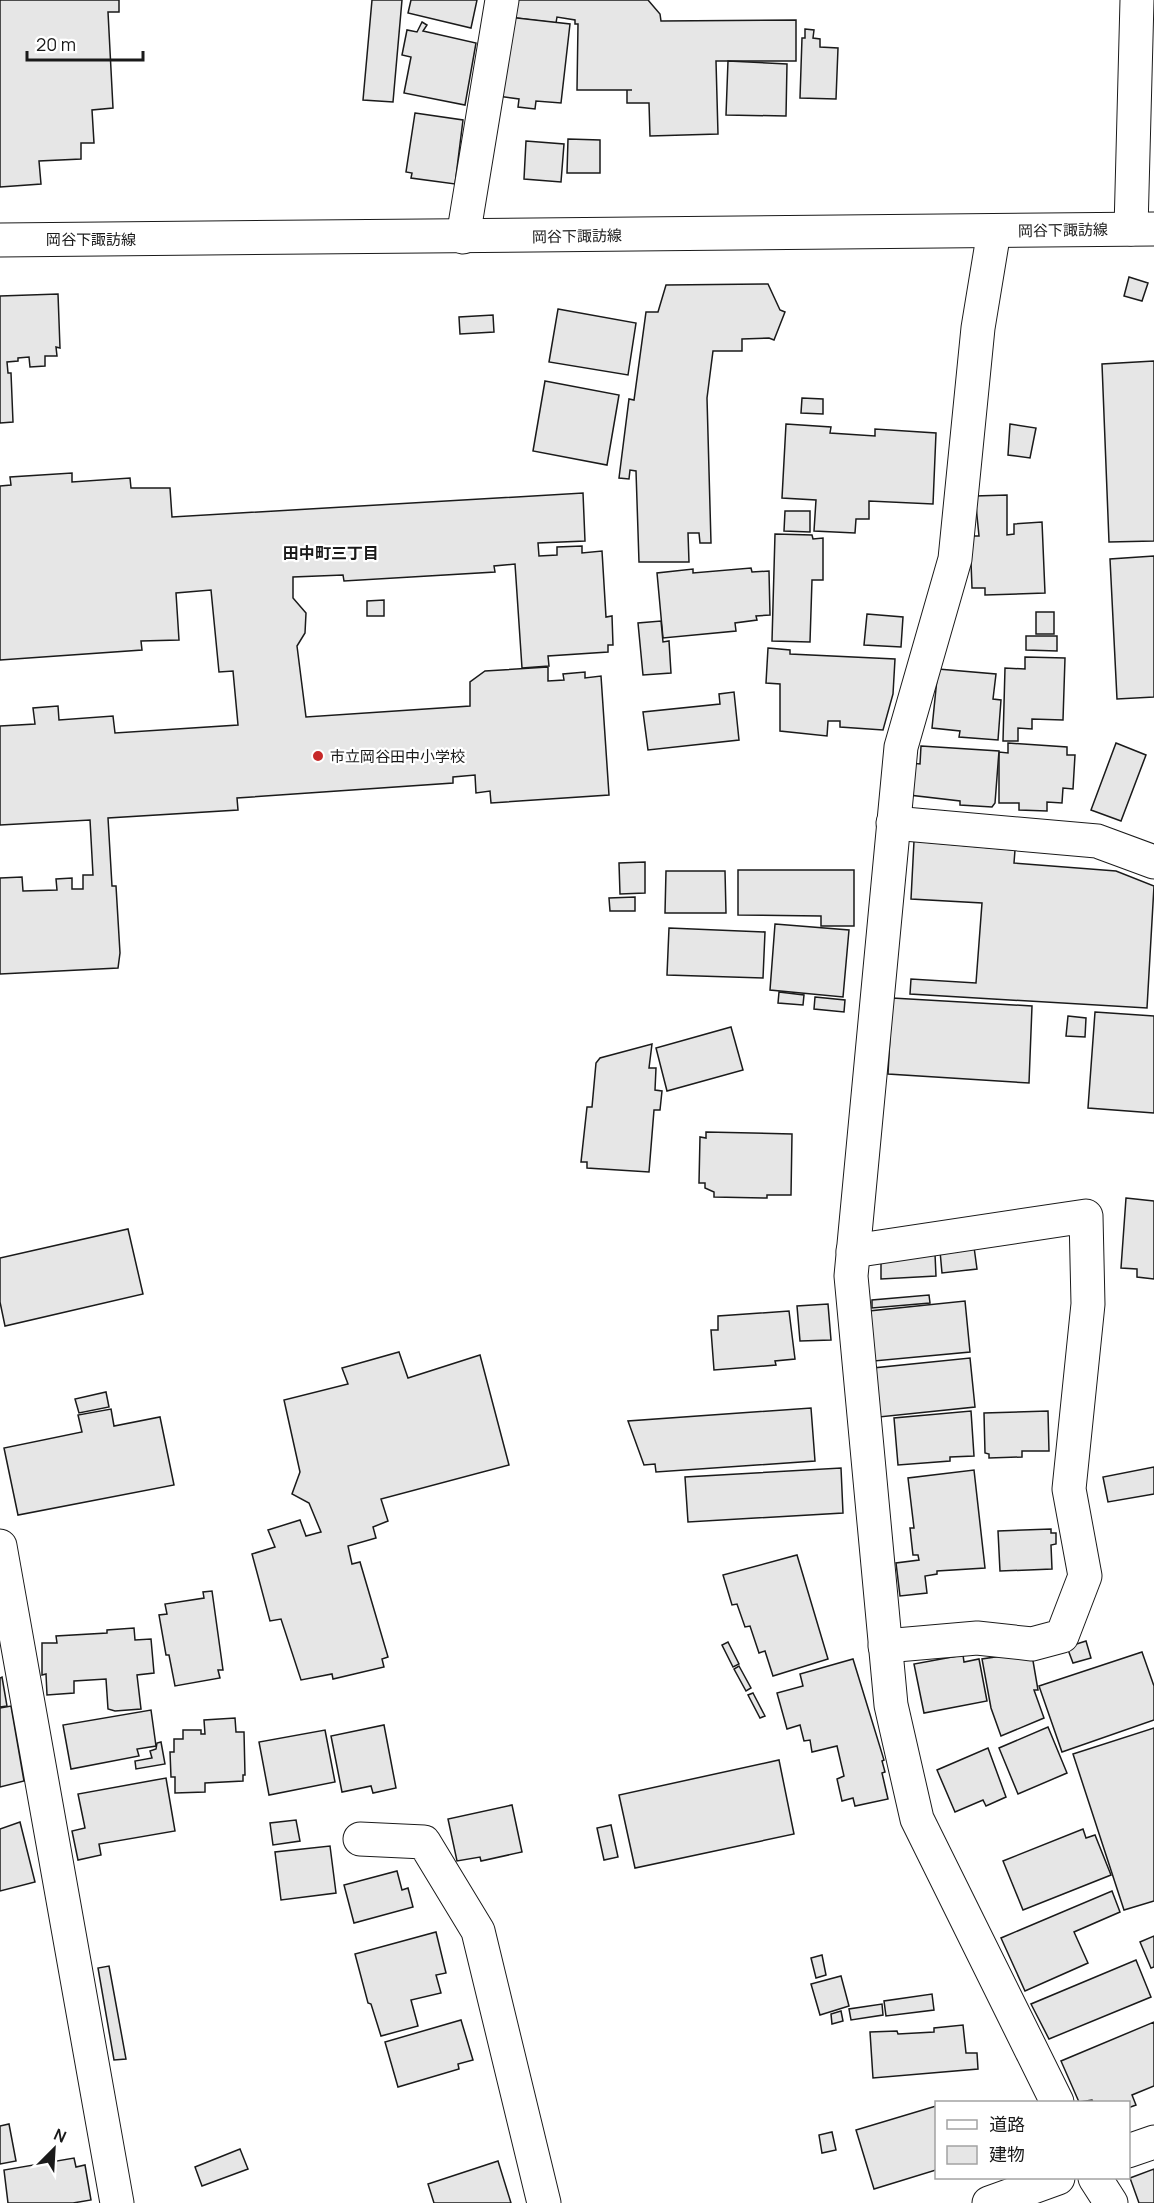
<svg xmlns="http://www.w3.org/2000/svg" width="1154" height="2203" viewBox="0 0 1154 2203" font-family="Manrope,'Noto Sans JP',sans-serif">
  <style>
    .building { fill: #e6e6e6; stroke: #1a1a1a; stroke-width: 1.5 }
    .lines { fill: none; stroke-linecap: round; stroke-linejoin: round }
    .minor-casing { stroke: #1a1a1a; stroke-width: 35 }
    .major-casing { stroke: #1a1a1a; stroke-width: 35 }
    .minor { stroke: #fff; stroke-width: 33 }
    .major { stroke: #fff; stroke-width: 33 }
    .poi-dot { fill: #c62828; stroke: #fff; stroke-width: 2 }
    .labels { text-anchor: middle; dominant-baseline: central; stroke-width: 4.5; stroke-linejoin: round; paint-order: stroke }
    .street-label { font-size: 15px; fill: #1a1a1a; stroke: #fff }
    .poi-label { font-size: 15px; fill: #1a1a1a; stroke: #fff; text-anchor: start }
    .neighbourhood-label { font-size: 16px; font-weight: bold; fill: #1a1a1a; stroke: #fff }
  </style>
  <rect width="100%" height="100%" fill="#fff"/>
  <g class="building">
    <path d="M0,0H119V12H108L113,108L92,110L94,143H81V159L39,161L41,184L0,187Z"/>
    <path d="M372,0H402L393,102L363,100Z"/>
    <path d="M411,0H477L471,28L408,13Z"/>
    <path d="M511,0H648L660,14L661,21L796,20V61H716L718,134L650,136L649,103H627V90H632H577L578,24H575V20L557,17L556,23L507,17Z"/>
    <path d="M507,17L570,24L561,103L536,101L535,109L518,107L519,99L498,96Z"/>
    <path d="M422,22L427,25L423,31L476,43L465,105L404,93L411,57L402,55L407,30L417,32Z"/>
    <path d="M805,29L814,30L813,38L820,39V47L838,48L836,99L800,98L802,38H805Z"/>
    <path d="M728,61L787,64L786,116L726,115Z"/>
    <path d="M415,113L463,120L455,184L411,178L412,173L406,172Z"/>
    <path d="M568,139L600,140V173H567Z"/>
    <path d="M526,141L564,144L561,182L524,179Z"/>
    <path d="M1129,277L1148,283L1142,301L1124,296Z"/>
    <path d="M768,284L780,310L785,312L774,340L769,338L742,339V351H713L707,398L711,543H700L699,533H688L689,562H639L636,471L630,470L629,479L619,478L629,399L634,400L646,312H658L666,285Z"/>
    <path d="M58,294L60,348L56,347L57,356H45V366L30,367L29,357L18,358V361L7,362L8,373H11L13,422L0,423V296Z"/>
    <path d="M558,309L636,323L628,375L549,362Z"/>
    <path d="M493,315L494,332L460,334L459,317Z"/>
    <path d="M1154,361V541L1109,542L1102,364Z"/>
    <path d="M545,381L619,395L607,465L533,451Z"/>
    <path d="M802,398L823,399V414L801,413Z"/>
    <path d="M786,424L831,427L830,433L875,436V429L936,433L933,504L869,501V519H856L855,533L814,531L816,500L782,498Z"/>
    <path d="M1010,424L1036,428L1030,458L1008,455Z"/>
    <path d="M72,473V482L130,478L131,488H170L172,517L583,493L585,541L538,543L539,556L557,555V547L582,546V553L602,551L606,617L612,616L613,645H608V652L548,656L549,666L522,668L515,564L494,566L495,572L344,581L343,575L293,577V598L306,613L305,633L297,646L306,717L470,706V682L485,671L548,667V681L564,680L563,674L585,672V678L601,676L609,795L491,803L490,791L476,793L475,775L453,777V783L237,798L238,810L108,818L112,886H116L120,953L118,968L0,974V878L22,877L23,891L57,890L56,879L72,878V889H83V875H93L90,820L0,825V726L35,724L33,708L58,706L59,720L113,716L115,733L238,725L233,671L219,672L211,590L176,593L179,640L141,641L142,650L0,660V486L11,485L10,477Z"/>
    <path d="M1007,495V535L1014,534V524L1042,522L1045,593L985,595V588H972L970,536H979L975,496Z"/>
    <path d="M785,511H810V532L784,531Z"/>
    <path d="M775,534L812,535L813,539L823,538V580H812L810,642L772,641Z"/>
    <path d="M1154,556V697L1117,699L1110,559Z"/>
    <path d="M751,568L752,572L769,571L770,615L756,616L757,620L735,623L736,631L663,638L657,573L693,569V573Z"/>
    <path d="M384,600V616H367V601Z"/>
    <rect x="1036" y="612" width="18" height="22"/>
    <path d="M867,614L903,617L901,647L864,645Z"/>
    <path d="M661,621L663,642L669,641L671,673L643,675L638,623Z"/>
    <path d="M1026,636H1057V651L1026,650Z"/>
    <path d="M768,648L790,650V654L895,659L893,694L883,730L840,727V721H828L827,736L780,731V684L766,683Z"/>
    <path d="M1025,657L1065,658L1063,720L1032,719V729L1018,728V741H1003L1005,668L1025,669Z"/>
    <path d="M938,669L996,674L993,699L1001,700L998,740L959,737L960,731L932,728Z"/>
    <path d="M734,692L739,740L648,750L643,712L720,704L719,694Z"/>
    <path d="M1008,743L1067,747V755H1075L1073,789L1063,788L1062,803L1047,802V811L1019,810V803H999V752L1008,753Z"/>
    <path d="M1116,743L1146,755L1121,821L1091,810Z"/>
    <path d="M921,746L999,751L995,803L992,807L960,805V801L909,795L911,763L920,764Z"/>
    <path d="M914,841L1015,850L1014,863L1116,871L1154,886L1147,1008L910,994L911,979L976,983L982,903L911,899Z"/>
    <path d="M645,862V893L620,894L619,863Z"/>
    <path d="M738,870H854V926H821V916L738,915Z"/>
    <path d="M666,871H725L726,913H665Z"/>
    <path d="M635,897V911H610L609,898Z"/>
    <path d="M775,924L849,930L843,997L770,990Z"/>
    <path d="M669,928L765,932L763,978L667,975Z"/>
    <path d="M779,992L804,995L803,1005L778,1003Z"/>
    <path d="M815,997L845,1000L844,1012L814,1009Z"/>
    <path d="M892,998L1032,1006L1029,1083L888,1074Z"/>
    <path d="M1095,1012L1154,1016V1113L1088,1108Z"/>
    <path d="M1068,1016L1086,1018L1085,1037L1066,1036Z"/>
    <path d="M731,1027L743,1070L667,1091L656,1048Z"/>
    <path d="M652,1044L649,1068H656L655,1090L662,1091L660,1110H654L649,1172L587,1168V1162H581L587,1107H592L596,1063L600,1058Z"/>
    <path d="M706,1132L792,1134L791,1195H767V1198L714,1197V1192L705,1188V1183H699L700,1137L706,1138Z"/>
    <path d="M1126,1198L1154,1201V1279L1137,1277V1269L1121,1268Z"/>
    <path d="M128,1229L143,1294L5,1326L0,1302V1258Z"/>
    <path d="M974,1247L977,1269L942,1273L940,1251Z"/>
    <path d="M935,1254L936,1276L881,1279V1257Z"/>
    <path d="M929,1295L930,1303L872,1308V1300Z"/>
    <path d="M965,1301L970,1352L874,1361L869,1311Z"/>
    <path d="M828,1304L831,1340L800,1341L797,1306Z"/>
    <path d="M789,1311L795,1359L775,1361L776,1365L714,1370L711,1330H718V1316Z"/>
    <path d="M399,1352L408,1378L480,1355L509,1465L381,1499L388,1521L373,1527L376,1538L348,1546L352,1564L360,1562L388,1657L382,1659L384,1667L333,1679L332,1674L301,1680L281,1619L270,1621L252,1554L275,1547L268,1530L300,1520L306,1536L321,1532L309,1503L292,1494L300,1472L284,1400L348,1384L342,1368Z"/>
    <path d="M970,1358L975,1407L879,1417L873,1368Z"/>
    <path d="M106,1392L109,1407L79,1413L75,1399Z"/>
    <path d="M811,1408L815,1461L656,1472L655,1464L644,1465L628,1421Z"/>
    <path d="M111,1409L114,1426L160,1417L174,1485L18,1515L4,1448L82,1432L78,1415Z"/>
    <path d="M971,1411L974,1456L950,1457V1461L898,1465L894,1418Z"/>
    <path d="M1048,1411L1049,1451H1022V1457L989,1458V1454L985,1453L984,1413Z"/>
    <path d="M1154,1467V1494L1108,1502L1103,1477Z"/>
    <path d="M841,1468L843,1513L688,1522L685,1477Z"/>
    <path d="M974,1470L985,1568L937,1571V1574L925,1576L927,1593L900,1596L896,1563L919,1560L918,1555H913L910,1528H914L908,1478Z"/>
    <path d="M1051,1529V1533H1056V1544L1051,1545L1052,1569L1000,1571L998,1531Z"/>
    <path d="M797,1555L828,1659L773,1676L765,1651L759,1653L750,1626L745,1627L737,1604L732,1605L723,1575Z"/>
    <path d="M212,1591L223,1670H218L220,1678L175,1686L169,1655H166L159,1615L167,1614L165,1604L204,1598L203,1592Z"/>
    <path d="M134,1628L135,1640L151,1639L154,1673L137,1675L141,1709L115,1711L108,1709L106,1679L74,1681V1693L47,1695L46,1674L42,1675V1643H57L56,1636L107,1633V1630Z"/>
    <path d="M1086,1641L1091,1658L1073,1663L1067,1647Z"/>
    <path d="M728,1642L739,1664L733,1667L722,1645Z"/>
    <path d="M1142,1652L1154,1686V1720L1062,1752L1039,1686Z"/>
    <path d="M1015,1654L1032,1655L1038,1690H1034L1044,1718L1001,1736L991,1708L982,1659Z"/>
    <path d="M963,1655L964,1662L979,1659L987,1701L924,1713L914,1664Z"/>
    <path d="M853,1659L884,1760L882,1761L885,1772L882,1773L888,1799L855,1806L853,1798L842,1801L837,1779L844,1776L837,1746L812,1752L810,1740L804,1741L800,1725L787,1729L777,1693L803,1686L800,1674Z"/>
    <path d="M739,1666L751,1688L746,1691L734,1669Z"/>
    <path d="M2,1677L7,1706L0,1707V1678Z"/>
    <path d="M753,1693L765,1716L760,1718L748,1695Z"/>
    <path d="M11,1706L24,1781L0,1787V1708Z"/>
    <path d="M151,1710L156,1746L137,1749L139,1756L71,1769L63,1725Z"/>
    <path d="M235,1718L236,1732H244L245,1775H243V1781L205,1783V1792L175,1793V1777H171L170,1752H174V1739H183V1730H201V1734H205L204,1720Z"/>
    <path d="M384,1725L396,1788L373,1793L371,1786L342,1792L331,1736Z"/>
    <path d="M1048,1727L1067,1773L1018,1794L999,1748Z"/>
    <path d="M1154,1728V1901L1124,1910L1073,1754Z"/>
    <path d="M325,1730L335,1782L269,1795L259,1742Z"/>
    <path d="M161,1742L165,1764L136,1769L135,1761L152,1758L150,1751L156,1749L157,1743Z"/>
    <path d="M988,1748L1006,1797L986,1806L983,1800L955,1812L937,1770Z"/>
    <path d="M779,1760L794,1834L635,1868L619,1795Z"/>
    <path d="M166,1778L175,1831L99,1844L101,1855L78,1860L72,1831L85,1828L78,1794Z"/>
    <path d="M512,1805L522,1852L481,1861L480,1857L457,1861L448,1819Z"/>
    <path d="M296,1820L300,1841L273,1845L270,1823Z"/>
    <path d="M20,1822L35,1882L0,1891V1829Z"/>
    <path d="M611,1825L618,1857L604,1860L597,1828Z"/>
    <path d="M1083,1829L1086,1838L1095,1835L1111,1875L1023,1910L1003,1861Z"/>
    <path d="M330,1846L336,1893L281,1900L275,1852Z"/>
    <path d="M397,1871L402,1890L408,1888L413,1907L354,1923L344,1885Z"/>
    <path d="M1112,1891L1120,1912L1074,1932L1088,1963L1025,1991L1001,1938Z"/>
    <path d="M436,1932L446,1973L436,1975L441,1993L411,2000L418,2026L381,2036L371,2004L368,2003L355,1954Z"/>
    <path d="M1154,1936V1967L1151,1968L1140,1942Z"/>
    <path d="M822,1955L826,1975L816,1978L811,1958Z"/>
    <path d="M1136,1960L1151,1997L1049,2039L1031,2004Z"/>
    <path d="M109,1966L126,2059L114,2060L98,1968Z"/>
    <path d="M841,1976L849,2006L820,2015L811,1984Z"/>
    <path d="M932,1994L934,2010L886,2016L884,2001Z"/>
    <path d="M882,2004L883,2015L851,2020L849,2009Z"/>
    <path d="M841,2011L843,2021L832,2024L831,2014Z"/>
    <path d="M461,2020L473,2060L458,2064L459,2069L398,2087L385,2042Z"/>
    <path d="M1154,2022V2086L1132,2095L1136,2105L1128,2108V2102H1093L1092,2100L1079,2102L1061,2061Z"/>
    <path d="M963,2025L966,2053H977L978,2069L873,2078L870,2032L897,2031L898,2034L934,2032V2028Z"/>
    <path d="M936,2106V2170L874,2189L856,2130Z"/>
    <path d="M9,2124L16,2161L0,2164V2126Z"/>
    <path d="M832,2132L836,2150L822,2153L819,2135Z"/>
    <path d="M240,2149L248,2169L202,2186L195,2167Z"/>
    <path d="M74,2158L76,2167L85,2165L91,2200L73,2203H8L4,2170Z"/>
    <path d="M498,2161L511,2203H434L428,2184Z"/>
    <path d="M1154,2169V2203H1139L1130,2178Z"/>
  </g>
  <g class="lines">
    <g class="minor-casing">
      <g id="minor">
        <path d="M1131,229L1137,0"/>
        <path d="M994,231L978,328L955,559L901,747L851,1276L891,1705L917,1819L1057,2102"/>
        <path d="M463,237L502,0"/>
        <path d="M893,823L1097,841L1154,862"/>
        <path d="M853,1251L1086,1216L1088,1304L1069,1489L1085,1576L1062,1636L1032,1644L977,1638L885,1646"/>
        <path d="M0,1546L117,2203"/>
        <path d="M360,1839L424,1842L478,1931L544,2203"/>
        <path d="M1128,2151L1154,2142"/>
        <path d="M1095,2178L1111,2203"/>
        <path d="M989,2203L1058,2178"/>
      </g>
    </g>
    <g class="major-casing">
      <path id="major" d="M0,240L1154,229"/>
    </g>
    <use href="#minor" class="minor"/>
    <use href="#major" class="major"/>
  </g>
  <circle class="poi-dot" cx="318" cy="756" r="6"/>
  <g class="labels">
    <g class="street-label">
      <text transform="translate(1063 230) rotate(-1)">岡谷下諏訪線</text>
      <text transform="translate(577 236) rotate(-1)">岡谷下諏訪線</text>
      <text x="91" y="239">岡谷下諏訪線</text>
    </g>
    <g class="poi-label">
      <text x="330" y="756">市立岡谷田中小学校</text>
    </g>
    <g class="neighbourhood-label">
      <text x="331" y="553">田中町三丁目</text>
    </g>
  </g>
  <rect x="935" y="2101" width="195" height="78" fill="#ffffff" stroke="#a3a3a3" stroke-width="1.5"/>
  <rect x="947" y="2120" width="30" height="9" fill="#ffffff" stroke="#a3a3a3" stroke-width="1.5"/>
  <text x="989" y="2131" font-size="18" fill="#1a1a1a">道路</text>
  <rect x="947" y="2146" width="30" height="18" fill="#e6e6e6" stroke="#a3a3a3" stroke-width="1.5"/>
  <text x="989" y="2161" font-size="18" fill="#1a1a1a">建物</text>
  <g transform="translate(54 2149) rotate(24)" stroke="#ffffff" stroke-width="4.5" paint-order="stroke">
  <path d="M0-4.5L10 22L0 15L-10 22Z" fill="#1a1a1a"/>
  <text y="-9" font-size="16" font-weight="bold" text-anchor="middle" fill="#1a1a1a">N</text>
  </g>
  <path d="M27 51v9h116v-9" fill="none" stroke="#1a1a1a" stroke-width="3"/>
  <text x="36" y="51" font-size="18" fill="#1a1a1a" stroke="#ffffff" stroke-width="4.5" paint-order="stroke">20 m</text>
</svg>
